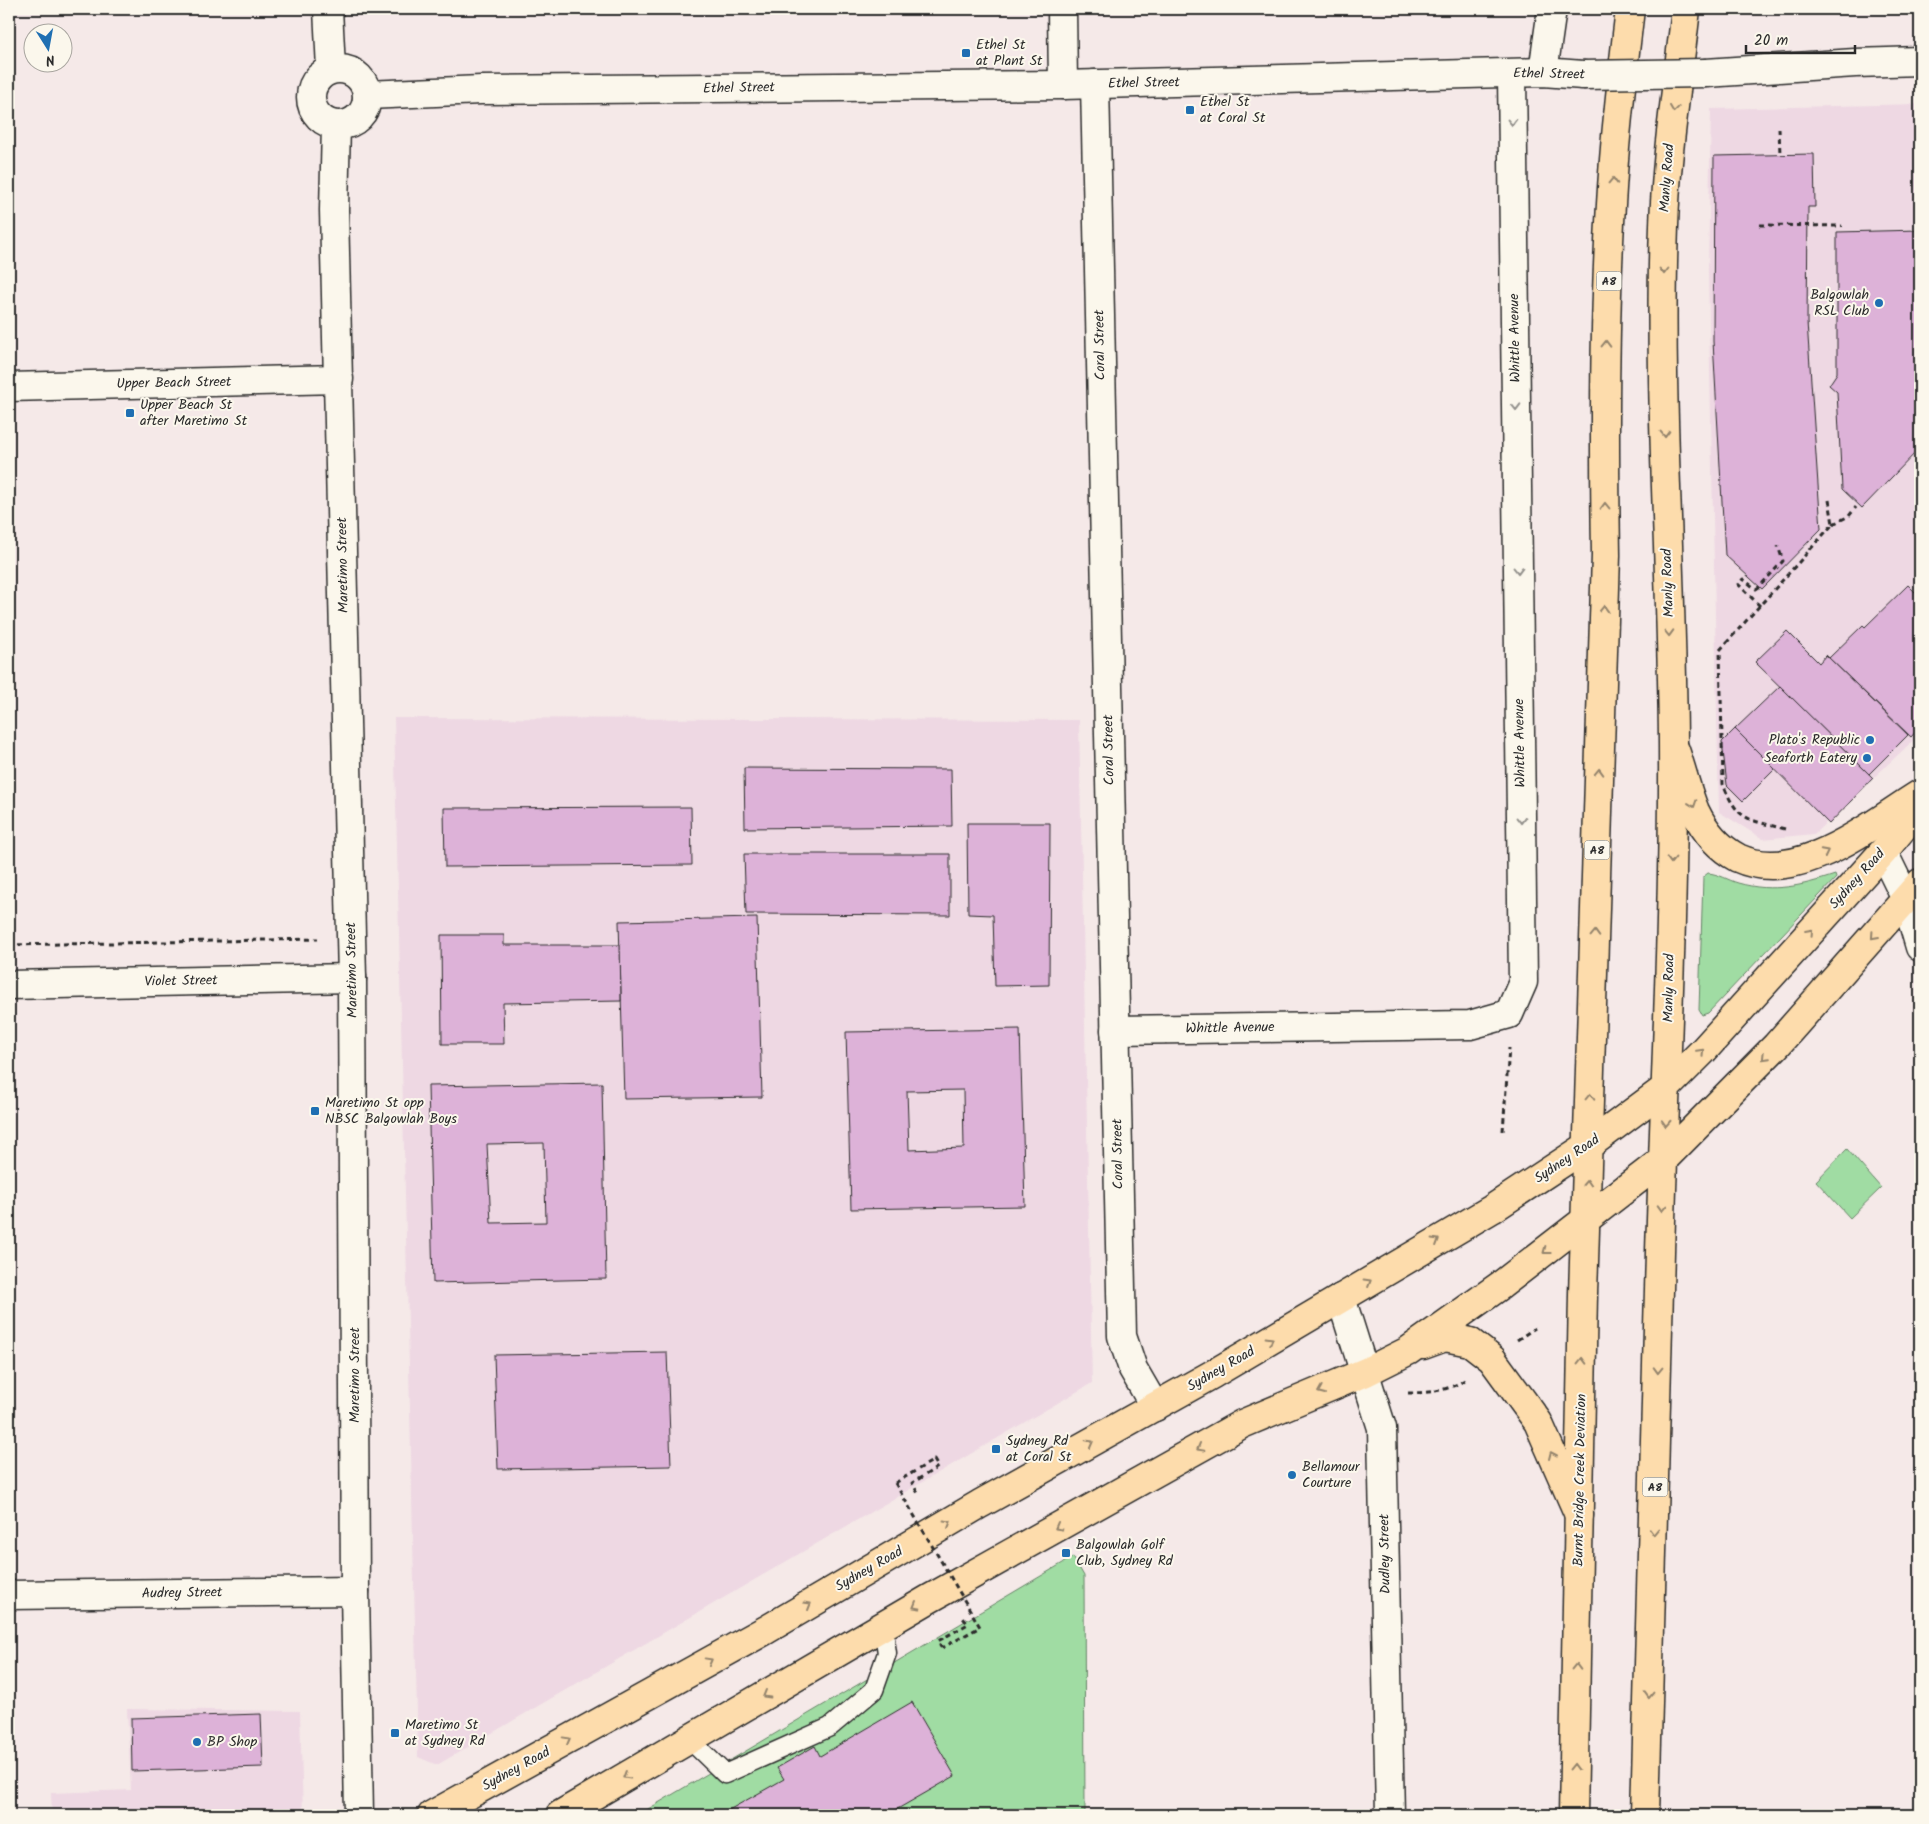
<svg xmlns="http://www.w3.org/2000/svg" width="1929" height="1824" viewBox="0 0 1929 1824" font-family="Kalam,sans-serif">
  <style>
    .built { fill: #eed8e3 }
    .green { fill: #a0dca3; stroke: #668467 }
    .building { fill: #ddb2d8; stroke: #2b2b2b; fill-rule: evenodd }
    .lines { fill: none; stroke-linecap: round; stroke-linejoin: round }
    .service-casing { stroke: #2b2b2b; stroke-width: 21 }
    .minor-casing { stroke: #2b2b2b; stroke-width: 31 }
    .tertiary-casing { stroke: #2b2b2b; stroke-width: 31 }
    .primary-casing { stroke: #2b2b2b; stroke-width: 31 }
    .trunk-casing { stroke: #2b2b2b; stroke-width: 31 }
    .path { stroke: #2b2b2b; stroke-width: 3; stroke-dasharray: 5 4; stroke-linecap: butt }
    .service { stroke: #fbf7ec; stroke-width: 18 }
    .minor { stroke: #fbf7ec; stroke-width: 28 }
    .tertiary { stroke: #fbf7ec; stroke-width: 28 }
    .primary { stroke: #fddcac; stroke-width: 28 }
    .trunk { stroke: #fddcac; stroke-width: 28 }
    .tertiary-bridge-casing { stroke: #2b2b2b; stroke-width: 31; stroke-linecap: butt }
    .path-bridge { stroke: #2b2b2b; stroke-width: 3; stroke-dasharray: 5 4; stroke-linecap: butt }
    .tertiary-bridge { stroke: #fbf7ec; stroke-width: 28 }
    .oneway { stroke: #94846c }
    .oneway2 { stroke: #93918c }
    .poi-dot { fill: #1f6fb2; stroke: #fbf7ec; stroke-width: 2 }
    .labels { text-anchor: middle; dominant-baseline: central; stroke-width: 4; stroke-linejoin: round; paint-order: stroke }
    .shield { fill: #fbf7ec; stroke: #696865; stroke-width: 1 }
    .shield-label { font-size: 12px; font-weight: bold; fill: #2b2b2b }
    .poi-label { font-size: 14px; fill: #2b2b2b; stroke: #fbf7ec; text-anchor: start }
    .street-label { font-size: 14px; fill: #2b2b2b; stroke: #fbf7ec }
  </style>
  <rect width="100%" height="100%" fill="#f5e9e8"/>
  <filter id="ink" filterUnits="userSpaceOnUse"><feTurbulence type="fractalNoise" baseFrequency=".02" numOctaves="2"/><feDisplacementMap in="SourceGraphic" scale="10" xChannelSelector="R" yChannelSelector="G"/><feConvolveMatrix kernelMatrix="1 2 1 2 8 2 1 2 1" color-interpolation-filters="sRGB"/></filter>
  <g filter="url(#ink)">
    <g class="built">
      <path d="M1920,104V734L1814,834L1763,839L1719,812L1708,271L1711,109Z"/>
      <path d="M394,718L1079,720L1092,1383L437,1765L418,1757Z"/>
      <path d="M127,1709L300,1711L303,1815H52L51,1793L131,1790Z"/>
    </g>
    <g class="green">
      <path d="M1708,873C1719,874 1728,880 1738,883C1773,893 1802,886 1835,875L1836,878L1708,1013L1702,1015L1699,1010L1703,877Z"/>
      <path d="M1847,1149L1881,1188L1850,1218L1816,1181Z"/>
      <path d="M1073,1557L1084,1576L1085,1815H638Z"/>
    </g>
    <g class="building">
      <path d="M1814,154L1815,207H1808L1807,322L1821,529L1762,589L1725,555L1713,341L1714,156Z"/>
      <path d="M1920,230V448L1862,508L1842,489L1837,392L1829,385L1837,373V232Z"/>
      <path d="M1920,538V549L1914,544Z"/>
      <path d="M1908,585L1920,597V727L1911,737L1829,658L1863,625L1865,627Z"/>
      <path d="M1787,631L1819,663L1826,655L1908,735L1869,774L1755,662Z"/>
      <path d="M1780,686L1873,778L1829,824L1735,729Z"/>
      <path d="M1735,729L1775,769L1743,801L1727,785L1722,742Z"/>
      <path d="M744,768L951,769L952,826L745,828Z"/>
      <path d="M691,807L692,865L445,867L444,808Z"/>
      <path d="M967,823H1050L1049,985L995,986L993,915L968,914Z"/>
      <path d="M744,854H950V915L746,914Z"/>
      <path d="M757,918L762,1097L624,1099L619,921Z"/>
      <path d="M441,935H504V945H620L621,1001L503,1003L504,1044H442Z"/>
      <path d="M1020,1029L1025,1206L851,1209L846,1032ZM963,1090L964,1148L909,1150L907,1091Z"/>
      <path d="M602,1083L606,1279L433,1283L428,1086ZM544,1143L546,1222L491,1223L487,1144Z"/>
      <path d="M667,1352L671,1466L498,1469L494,1355Z"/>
      <path d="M912,1702L955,1776L887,1815H720L784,1779L777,1768L815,1746L820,1756Z"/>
      <path d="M261,1714L263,1767L132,1771L131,1718Z"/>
    </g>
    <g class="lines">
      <g class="service-casing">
        <path id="service" d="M689,1739L725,1774L830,1727L874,1690L887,1653L883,1625"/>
      </g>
      <g class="minor-casing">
        <g id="minor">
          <path d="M1062,9L1063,85"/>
          <path d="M1543,72L1552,9"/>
          <path d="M1095,84L1122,1336L1133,1369L1155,1407"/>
          <path d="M336,125L334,210L352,978L355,1591L359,1815"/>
          <path d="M9,387L339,379"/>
          <path d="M1883,852L1906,899L1920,947"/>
          <path d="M9,985L352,978"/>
          <path d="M1115,1030L1470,1025L1509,1014L1523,982L1512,74"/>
          <path d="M1341,1298L1382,1428L1390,1815"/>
          <path d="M9,1595L355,1591"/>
        </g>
      </g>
      <g class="tertiary-casing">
        <g id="tertiary">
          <path d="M328,9L331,69"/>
          <circle cx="339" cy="97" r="28"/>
          <path d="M1706,73L1855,63L1920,61"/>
          <path d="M367,95L481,90L1063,85L1543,72L1583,75"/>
        </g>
      </g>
      <g class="primary-casing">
        <g id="primary">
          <path d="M1675,750C1682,770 1687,792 1695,811C1705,832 1719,848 1738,858C1799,886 1871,824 1920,794"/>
          <path d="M1423,1345L1445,1337L1470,1342L1492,1359L1538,1422L1579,1515"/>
          <path d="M432,1815L766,1630L980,1504L1213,1374L1492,1209L1589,1145L1667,1087L1702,1052L1883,852L1920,807"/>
          <path d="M560,1815L929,1599L1242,1424L1366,1372L1408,1351L1501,1285L1664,1159L1776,1046L1920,883"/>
        </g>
      </g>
      <g class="trunk-casing">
        <g id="trunk">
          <path d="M1573,1815L1583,1294L1606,555C1604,424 1604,291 1614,160C1618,109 1624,59 1630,9"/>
          <path d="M1645,1815C1651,1628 1654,1440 1660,1252C1665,1082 1674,913 1673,743C1672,571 1658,398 1664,226C1666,153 1678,81 1686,9"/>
        </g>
      </g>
      <g class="path">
        <path d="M1779,128L1780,155"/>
        <path d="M1760,225L1842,226"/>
        <path d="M1833,524L1849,516L1856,507"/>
        <path d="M1760,606L1738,584L1743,579L1756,589L1759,587L1783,561L1778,546"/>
        <path d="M1785,829C1748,819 1738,822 1723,784L1720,650L1833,524L1829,500"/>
        <path d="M9,945L318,939"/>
        <path d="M1503,1131L1509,1048"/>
        <path d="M1517,1340L1535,1328"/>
        <path d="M1408,1393C1429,1393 1447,1391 1465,1380"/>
        <path d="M895,1483L934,1460L938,1467L912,1483L919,1495"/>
        <path d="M942,1648L938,1641L968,1624L963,1618"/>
      </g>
      <use href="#service" class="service"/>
      <use href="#minor" class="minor"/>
      <use href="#tertiary" class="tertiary"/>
      <use href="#primary" class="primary"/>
      <use href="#trunk" class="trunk"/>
      <g class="tertiary-bridge-casing">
        <path id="tertiary-bridge" d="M1583,75L1706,73"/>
      </g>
      <path class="path-bridge" d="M895,1483L980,1627L942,1648"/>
      <use href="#tertiary-bridge" class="tertiary-bridge"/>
    </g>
    <defs><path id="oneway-chevron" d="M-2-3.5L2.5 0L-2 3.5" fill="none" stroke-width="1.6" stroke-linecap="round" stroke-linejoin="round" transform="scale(1.25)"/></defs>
    <g class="oneway">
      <use href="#oneway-chevron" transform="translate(1674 109) rotate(98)"/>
      <use href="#oneway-chevron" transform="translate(1613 181) rotate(-88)"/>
      <use href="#oneway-chevron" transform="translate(1664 271) rotate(90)"/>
      <use href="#oneway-chevron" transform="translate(1606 344) rotate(-89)"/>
      <use href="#oneway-chevron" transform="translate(1665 434) rotate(89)"/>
      <use href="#oneway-chevron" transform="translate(1605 506) rotate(-91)"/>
      <use href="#oneway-chevron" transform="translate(1604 609) rotate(-88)"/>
      <use href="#oneway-chevron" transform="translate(1669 633) rotate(88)"/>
      <use href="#oneway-chevron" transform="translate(1599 772) rotate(-88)"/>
      <use href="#oneway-chevron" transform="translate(1693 804) rotate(71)"/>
      <use href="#oneway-chevron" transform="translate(1825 852) rotate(-27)"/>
      <use href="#oneway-chevron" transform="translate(1671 860) rotate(91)"/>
      <use href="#oneway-chevron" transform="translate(1810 932) rotate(-48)"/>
      <use href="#oneway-chevron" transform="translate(1595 934) rotate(-88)"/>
      <use href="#oneway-chevron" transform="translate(1874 936) rotate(132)"/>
      <use href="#oneway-chevron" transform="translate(1701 1052) rotate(-47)"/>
      <use href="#oneway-chevron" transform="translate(1765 1057) rotate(134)"/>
      <use href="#oneway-chevron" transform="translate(1590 1097) rotate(-88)"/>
      <use href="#oneway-chevron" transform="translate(1666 1123) rotate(93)"/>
      <use href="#oneway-chevron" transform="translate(1587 1183) rotate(-87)"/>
      <use href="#oneway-chevron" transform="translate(1662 1208) rotate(92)"/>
      <use href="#oneway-chevron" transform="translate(1436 1241) rotate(-31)"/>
      <use href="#oneway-chevron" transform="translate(1546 1251) rotate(143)"/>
      <use href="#oneway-chevron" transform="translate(1368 1282) rotate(-31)"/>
      <use href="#oneway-chevron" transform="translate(1270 1340) rotate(-31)"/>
      <use href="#oneway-chevron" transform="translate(1582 1361) rotate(-89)"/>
      <use href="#oneway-chevron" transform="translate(1658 1370) rotate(92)"/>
      <use href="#oneway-chevron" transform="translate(1321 1391) rotate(157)"/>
      <use href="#oneway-chevron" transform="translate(1090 1443) rotate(-29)"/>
      <use href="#oneway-chevron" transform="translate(1200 1448) rotate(151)"/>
      <use href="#oneway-chevron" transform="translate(1552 1455) rotate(-114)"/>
      <use href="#oneway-chevron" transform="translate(948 1523) rotate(-31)"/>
      <use href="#oneway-chevron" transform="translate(1058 1527) rotate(151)"/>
      <use href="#oneway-chevron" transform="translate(1654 1532) rotate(92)"/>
      <use href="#oneway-chevron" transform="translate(808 1605) rotate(-30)"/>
      <use href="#oneway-chevron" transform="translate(916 1606) rotate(150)"/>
      <use href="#oneway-chevron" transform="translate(709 1661) rotate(-29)"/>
      <use href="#oneway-chevron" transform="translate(1576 1667) rotate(-89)"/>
      <use href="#oneway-chevron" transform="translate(766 1695) rotate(150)"/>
      <use href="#oneway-chevron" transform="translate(1649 1695) rotate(92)"/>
      <use href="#oneway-chevron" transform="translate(567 1740) rotate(-29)"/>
      <use href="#oneway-chevron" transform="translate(1574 1767) rotate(-89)"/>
      <use href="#oneway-chevron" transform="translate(626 1776) rotate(149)"/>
    </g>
    <g class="oneway2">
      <use href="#oneway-chevron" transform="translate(1512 122) rotate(89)"/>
      <use href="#oneway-chevron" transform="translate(1516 407) rotate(89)"/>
      <use href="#oneway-chevron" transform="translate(1518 570) rotate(89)"/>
      <use href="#oneway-chevron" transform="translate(1521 820) rotate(89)"/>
    </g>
  </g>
  <g class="poi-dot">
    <rect x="961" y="48" width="10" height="10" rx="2.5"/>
    <rect x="1185" y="105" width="10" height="10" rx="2.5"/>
    <circle cx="1879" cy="303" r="5"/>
    <rect x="125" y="408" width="10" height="10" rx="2.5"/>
    <circle cx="1870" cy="740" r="5"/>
    <circle cx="1867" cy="758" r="5"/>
    <rect x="310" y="1106" width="10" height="10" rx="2.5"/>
    <rect x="991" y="1444" width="10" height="10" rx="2.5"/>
    <circle cx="1292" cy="1475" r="5"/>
    <rect x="1061" y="1548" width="10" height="10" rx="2.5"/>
    <rect x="390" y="1728" width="10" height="10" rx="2.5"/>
    <circle cx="197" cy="1742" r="5"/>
  </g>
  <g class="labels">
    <g class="shield">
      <rect x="1596.5" y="271.5" width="25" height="19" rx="4"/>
      <rect x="1584.5" y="840.5" width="25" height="19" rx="4"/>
      <rect x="1642.5" y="1477.5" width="25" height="19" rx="4"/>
    </g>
    <g class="shield-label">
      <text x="1609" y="281">A8</text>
      <text x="1597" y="850">A8</text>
      <text x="1655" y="1487">A8</text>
    </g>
    <g class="poi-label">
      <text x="976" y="45">Ethel St<tspan x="976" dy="16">at Plant St</tspan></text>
      <text x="1200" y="102">Ethel St<tspan x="1200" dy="16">at Coral St</tspan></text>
      <text x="1869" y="295" text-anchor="end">Balgowlah<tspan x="1869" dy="16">RSL Club</tspan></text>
      <text x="140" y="405">Upper Beach St<tspan x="140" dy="16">after Maretimo St</tspan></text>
      <text x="1860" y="740" text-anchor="end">Plato's Republic</text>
      <text x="1857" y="758" text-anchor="end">Seaforth Eatery</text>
      <text x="325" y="1103">Maretimo St opp<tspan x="325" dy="16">NBSC Balgowlah Boys</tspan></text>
      <text x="1006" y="1441">Sydney Rd<tspan x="1006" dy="16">at Coral St</tspan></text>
      <text x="1302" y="1467">Bellamour<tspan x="1302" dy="16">Courture</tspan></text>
      <text x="1076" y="1545">Balgowlah Golf<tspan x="1076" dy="16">Club, Sydney Rd</tspan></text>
      <text x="405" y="1725">Maretimo St<tspan x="405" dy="16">at Sydney Rd</tspan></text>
      <text x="207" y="1742">BP Shop</text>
    </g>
    <g class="street-label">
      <text transform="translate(1549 74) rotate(1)">Ethel Street</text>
      <text transform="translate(1144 83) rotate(-1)">Ethel Street</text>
      <text transform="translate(739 88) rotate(-1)">Ethel Street</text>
      <text transform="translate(1667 178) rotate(-86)">Manly Road</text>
      <text transform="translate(1515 338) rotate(-91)">Whittle Avenue</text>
      <text transform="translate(1100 345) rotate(-91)">Coral Street</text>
      <text transform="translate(174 383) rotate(-1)">Upper Beach Street</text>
      <text transform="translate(343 565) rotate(-91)">Maretimo Street</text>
      <text transform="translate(1668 583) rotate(-92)">Manly Road</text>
      <text transform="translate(1520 743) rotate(-91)">Whittle Avenue</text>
      <text transform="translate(1109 750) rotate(-91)">Coral Street</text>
      <text transform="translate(1857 879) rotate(-48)">Sydney Road</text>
      <text transform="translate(352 970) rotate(-91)">Maretimo Street</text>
      <text transform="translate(181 981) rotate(-1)">Violet Street</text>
      <text transform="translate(1669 988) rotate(-89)">Manly Road</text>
      <text transform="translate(1230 1028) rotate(-1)">Whittle Avenue</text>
      <text transform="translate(1118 1154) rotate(-91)">Coral Street</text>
      <text transform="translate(1567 1159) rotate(-34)">Sydney Road</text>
      <text transform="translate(1221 1369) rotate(-30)">Sydney Road</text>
      <text transform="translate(355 1375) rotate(-90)">Maretimo Street</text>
      <text transform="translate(1580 1480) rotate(-89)">Burnt Bridge Creek Deviation</text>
      <text transform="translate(1385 1554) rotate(-91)">Dudley Street</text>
      <text transform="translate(869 1569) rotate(-30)">Sydney Road</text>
      <text transform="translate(182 1593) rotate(-1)">Audrey Street</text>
      <text transform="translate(516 1769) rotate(-29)">Sydney Road</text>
    </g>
  </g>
  <rect width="1929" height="1824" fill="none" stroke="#fbf7ec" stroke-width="30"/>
  <rect x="15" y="15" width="1899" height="1794" fill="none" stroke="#2b2b2b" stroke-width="2" filter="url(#ink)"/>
  <g transform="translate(48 48) rotate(169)"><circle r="24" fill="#fbf7ec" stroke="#a8a59f"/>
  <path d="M0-4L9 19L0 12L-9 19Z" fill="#1f6fb2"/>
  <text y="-8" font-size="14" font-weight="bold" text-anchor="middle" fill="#2b2b2b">N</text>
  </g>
  <path d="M1746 45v8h109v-8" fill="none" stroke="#2b2b2b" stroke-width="2.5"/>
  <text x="1754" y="45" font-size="15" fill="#2b2b2b" stroke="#fbf7ec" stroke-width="4" paint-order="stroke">20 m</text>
</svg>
